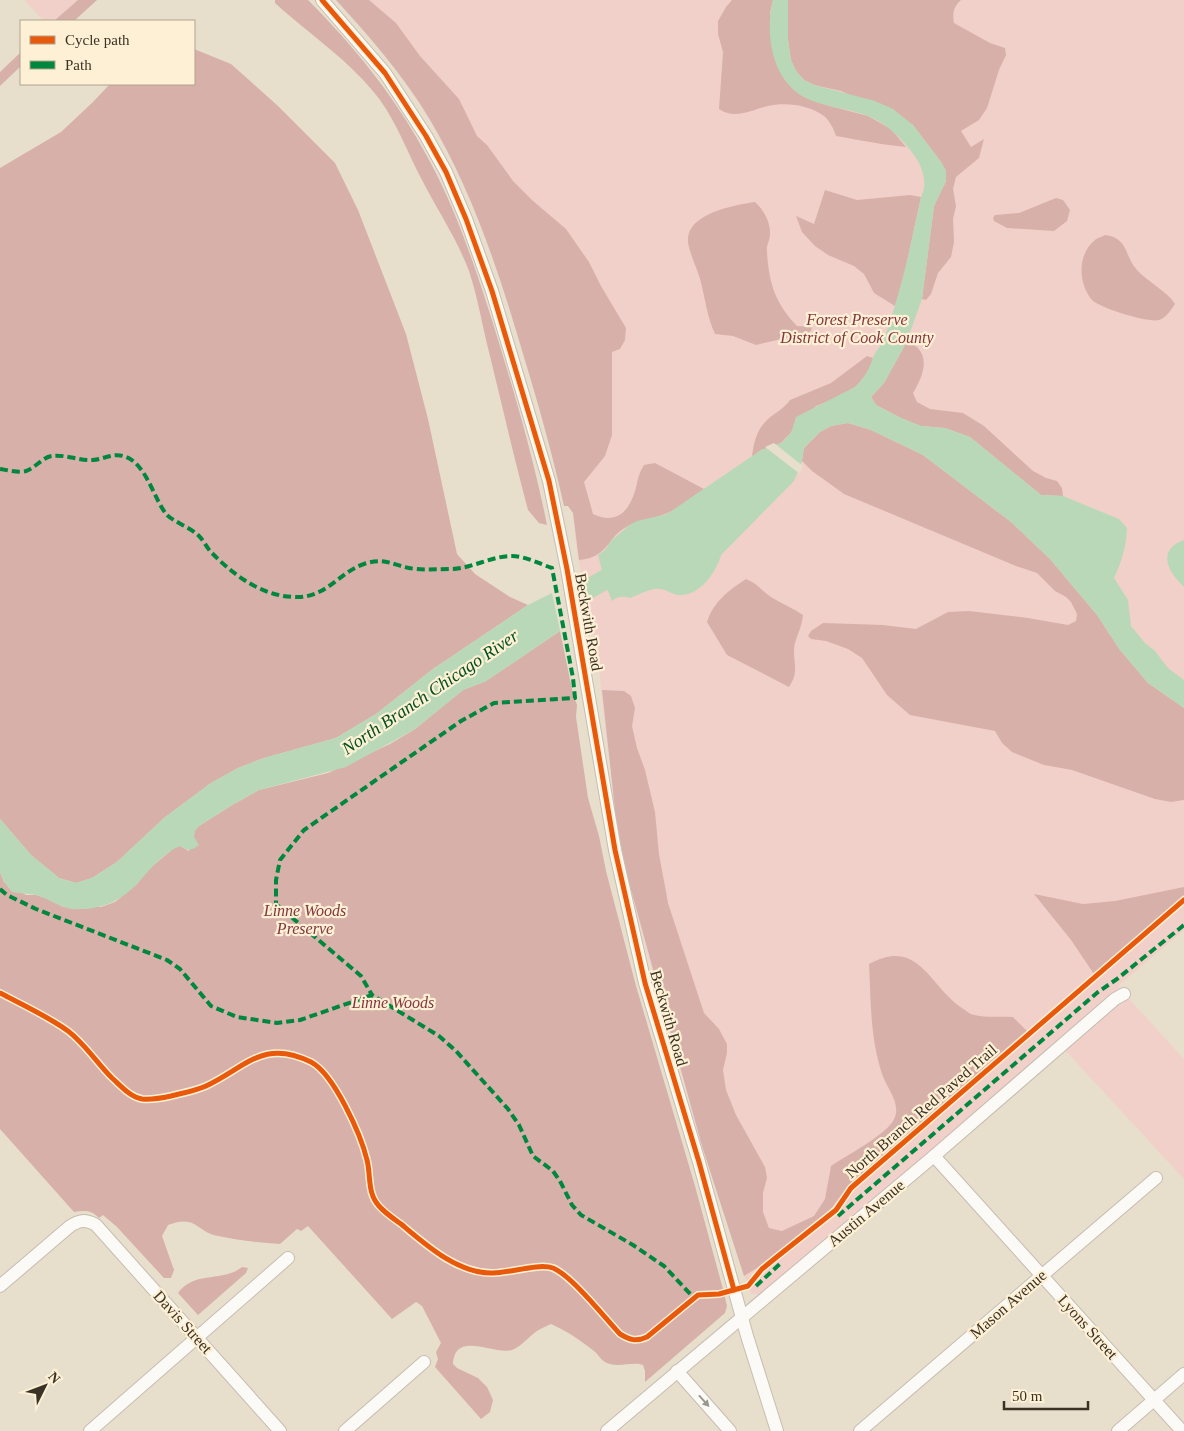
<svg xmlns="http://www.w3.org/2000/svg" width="1184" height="1431" viewBox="0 0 1184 1431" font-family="'Times New Roman',serif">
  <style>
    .green { fill: #f1d0c9 }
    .forest { fill: #d7b0aa }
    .water { fill: #b9d8b7 }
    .pier { fill: #e8decc }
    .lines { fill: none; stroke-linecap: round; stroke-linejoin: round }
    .river { stroke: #b9d8b7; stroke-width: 20 }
    .minor-casing { stroke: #c5bdaf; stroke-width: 14 }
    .minor { stroke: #fcfaf7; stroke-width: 12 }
    .quiet { stroke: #00873e; stroke-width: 4; stroke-dasharray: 8 4; stroke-linecap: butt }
    .cycleway-casing { stroke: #fef0d5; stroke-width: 8 }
    .cycleway { stroke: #e8590c; stroke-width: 5 }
    .oneway { fill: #9b968e }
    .labels { text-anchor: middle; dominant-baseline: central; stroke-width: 4.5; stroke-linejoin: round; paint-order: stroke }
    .park-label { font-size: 16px; font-style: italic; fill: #82353e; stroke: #fef0d5 }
    .street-label { font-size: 16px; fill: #3a3225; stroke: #fef0d5 }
    .water-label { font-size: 18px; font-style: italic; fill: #00501f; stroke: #fef0d5 }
  </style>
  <rect width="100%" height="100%" fill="#e8decc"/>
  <g class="green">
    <path d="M24,0H78L54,21H44Z"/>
    <path d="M336,0H1184V930L1118,986L1121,990L762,1295L751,1294L741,1267L702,1146L645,945L621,847L605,726L599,669L577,551L573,513L568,506H564C553,456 539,406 524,357C500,275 473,192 429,119C403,75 370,37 336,0Z"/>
    <path d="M1129,999L1184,1059V1179L1064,1049L1121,1001Z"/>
  </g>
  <g class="forest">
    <path d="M78,0H97L74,21H54Z"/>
    <path d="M275,0H308C352,44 393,94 423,149C454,203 473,261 492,320C513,388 533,455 547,525L539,523L528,510C514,458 502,405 489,352C482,325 478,298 469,271C457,239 438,211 422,180C408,154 398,125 380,100C351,61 310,35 275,3Z"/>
    <path d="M336,0H369L396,23L420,56L459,99L477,136L487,145L513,181L532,200L566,229L589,262L601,286L626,328L625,340L620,349L612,352V435L605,456L584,482L593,514C610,522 624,518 632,499C638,487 636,477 644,465L655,463L704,489C692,497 679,509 665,514C653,519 639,520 628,526C606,537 610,557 579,560L573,513L568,506H564C553,456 539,406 524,357C500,275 473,192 429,118C403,75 370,37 336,0Z"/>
    <path d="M732,0H773L770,13L803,96L826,105L868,116L891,129L906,147C883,145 860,140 836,136C834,130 830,121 824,116C809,105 786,102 768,106C752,110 734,120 719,109L723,52L718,34V21L726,7Z"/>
    <path d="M788,0H961C954,6 952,13 954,23L990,43L1005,48L1006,55L999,70L987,108L979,120L961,131L971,147L984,139L979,158L956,177L953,189L956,206L953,219L954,242L951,257L938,273L931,294L926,300L922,299L934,206L946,181V171L941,162L913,125L841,91L814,85L804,80L796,71L791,60L788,40Z"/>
    <path d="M194,49L231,64L278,106L335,163L358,210L406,334L428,419L457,554L475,574L510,597L528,605L433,669L376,714L336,738L264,758L238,768L211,783L164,818L117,862L92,878L76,883L59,878L31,855L0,819V168L61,132L93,102L110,84H194Z"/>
    <path d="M21,52V66L0,86V72Z"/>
    <path d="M825,190L857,200L910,195L921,197L902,285L895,306L874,293L864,274L854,266L828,255L815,246L802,232L796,216L814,224Z"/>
    <path d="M1056,198L1063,200L1070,210L1067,221L1054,231L1007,228L994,221L993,218L995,215L1019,213Z"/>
    <path d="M755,202C764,210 771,223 770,236C769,242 766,246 767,252C769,283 775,303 797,326L812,327L811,331L807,333L756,345L733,336L715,334C707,317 705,297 700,279C697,268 689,252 688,242C685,214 734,205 755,202Z"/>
    <path d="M1105,235C1129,238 1124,256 1137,270C1147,281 1169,293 1175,304C1171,310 1166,318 1159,320C1148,323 1100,308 1092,300C1078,284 1077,254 1095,240C1097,238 1102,237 1105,235Z"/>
    <path d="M911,343C932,354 923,377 913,393L917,402L930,409L963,413L984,426L1033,471L1046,478L1057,481L1062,488L1063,496L1041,495L970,437L945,428L921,426L901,418L876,405L871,397L884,383L905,345Z"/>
    <path d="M867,356L873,358L872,365L862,380L855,387L836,398L816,406L781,443L761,450L752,457C754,439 758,426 773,415C779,411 786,406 790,400L831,383Z"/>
    <path d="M848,423L871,430L923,455L1011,522L1050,559L1097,615L1120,650L1148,683L1184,708V800L1171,802L1155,799L1072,770L1044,765L1012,752L1002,743L995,731L910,715L887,695L862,658L848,649L826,641L811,639L808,636L811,631L823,623L883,625L916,629L948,612L969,611L1028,618L1068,625L1076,621L1077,614L1071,602L1066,597L1055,591L1037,573L1016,566L844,494L812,471L802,461L804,448L820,432L831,426Z"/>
    <path d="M746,579C757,583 762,591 771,597C782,604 793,608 803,615C802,626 798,633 795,643C791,660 801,670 789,687L727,655L707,622C714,601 728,591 746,579Z"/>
    <path d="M560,631L573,694L577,705L576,717L588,798L599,836L606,871L636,986L695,1186L724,1293L727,1306L725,1313L645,1382V1371L643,1365C632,1361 617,1369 605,1362C601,1360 598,1354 594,1351C580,1340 567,1331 551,1324C547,1326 541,1328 537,1331C529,1336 521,1347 512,1350C493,1355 455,1330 453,1364L457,1368L478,1378L487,1387L493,1400L490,1412L481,1419L435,1367L438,1359L436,1352L441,1343L422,1306L416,1302L392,1319L308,1226L301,1231L297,1229L280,1244C259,1243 238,1240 218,1236C196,1232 197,1214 168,1225L162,1236L174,1270L171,1278H164L117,1227L103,1215L99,1218C92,1210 84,1210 74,1212L0,1129V872L4,882L26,895H36L51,900L63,907H101L115,902L136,885L149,869L174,848L180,846L189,851L194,831L199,826L232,805L259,790L328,773L390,744L415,729L463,690L486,681Z"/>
    <path d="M602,690L624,691L631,696L635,708L632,726L637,748L645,770L655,812L659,854L668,903L704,1013L719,1029L727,1044V1053L723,1070L726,1090L736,1115L765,1167L767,1178L763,1193V1212L769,1228L782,1231L814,1216L825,1199L831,1166C847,1155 884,1136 893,1121C903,1105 887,1089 882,1074C870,1037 871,1003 869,964C920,936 929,988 965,1010C968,1012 971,1015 975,1015C986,1018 1001,1016 1013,1017L1027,1031L849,1185L828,1213L757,1268L744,1276L702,1146L627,875L616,819Z"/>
    <path d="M1184,887V895L1094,974L1071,940L1034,894L1083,904L1115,901Z"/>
    <path d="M242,1267L248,1268L246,1273L198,1315L178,1293C195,1270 222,1283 242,1267Z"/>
  </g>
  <g class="water">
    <path d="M773,0H788V40L791,60L796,71L804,80L814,85L875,101L893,109L913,125L941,162L946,171V181L934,206L922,299L913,324L905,345L884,383L871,397L876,405L901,418L921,426L945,428L970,437L1041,495L1063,496L1119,519L1127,528C1126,547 1122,561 1114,578L1128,600L1131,626L1145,643L1155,651L1168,668L1184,680V708L1148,683L1120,650L1097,615L1050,559L1011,522L923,455L871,430L848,423L831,426L820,432L804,448L802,461L794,481L721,555C716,573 699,597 678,595C671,594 663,587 655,589C647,590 638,595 630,598C623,596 618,596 612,601L606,586L598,555L605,550L611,541L628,526L637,521L667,514L761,450L781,443L791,433L796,417L855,387C864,378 869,370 873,358C875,351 882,346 884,339C901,292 911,245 921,197C927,185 924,173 918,161C907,143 888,124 868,116C847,108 822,107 802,96C771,77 765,33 773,0Z"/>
    <path d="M1184,540V587C1168,572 1156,550 1184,540Z"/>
    <path d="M552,593L560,631L486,681L463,690L415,729L346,767L259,790L232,805L199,826L195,831L194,837L199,845C191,851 189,851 180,846C163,853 149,870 137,884C122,899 107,907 86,909C78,909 71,910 64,907C55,904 48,899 39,896C31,893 21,894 12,892L4,882L0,872V819L31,855L59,878L76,883L92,878L117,862L164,818L211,783L238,768L264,758L336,738L376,714L433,669L528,605Z"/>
  </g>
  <path class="pier" d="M774,443L803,466L800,474L765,447Z"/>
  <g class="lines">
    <path class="river" d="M585,591L627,567"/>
    <g class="minor-casing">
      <g id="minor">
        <path d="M322,0L385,73L426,136L446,172L466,219L492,291L549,481L567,569L615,850L645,983L699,1162L747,1336L777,1431"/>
        <path d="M934,1156L1182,1431"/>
        <path d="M0,1286L69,1227C79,1220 85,1219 96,1225L280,1431"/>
        <path d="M677,1371L730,1431"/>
        <path d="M90,1431L288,1258"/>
        <path d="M345,1431L424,1362"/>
        <path d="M607,1431L934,1156L1115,999L1124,994"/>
        <path d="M860,1431L1156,1178"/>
        <path d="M1118,1431L1184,1374"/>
      </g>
    </g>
    <use href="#minor" class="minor"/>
    <g class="quiet">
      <path d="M0,469C7,470 19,473 26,471C35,468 43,457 52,456C64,454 80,461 93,460C105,459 114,452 126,457C147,465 154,500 167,515C174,522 190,527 199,536C203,540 206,546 210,551C232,574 261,596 294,597C326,599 339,572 364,564C387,556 394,567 416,569C427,570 438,569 450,569C471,569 491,556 512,556C525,556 540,564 552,568L573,678L575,698L494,703L461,721L304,830L280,860L276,880V904L361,976L372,995"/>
      <path d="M0,889L7,895L36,909L167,960L180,969L211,1006L237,1017L277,1023L300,1020L372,995L439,1036L456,1051L508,1109L519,1125L533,1156L553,1171L560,1181L572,1205L581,1215L633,1245L664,1266L693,1297L697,1299"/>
      <path d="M838,1216L1098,992L1117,979L1184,925"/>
      <path d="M756,1286L782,1262"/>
    </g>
    <g class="cycleway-casing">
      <g id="cycleway">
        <path d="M322,0L385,73L426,136L446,172L466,219L492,291L549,481L567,569L615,850L645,983L699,1162L734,1290"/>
        <path d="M0,993C21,1004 49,1017 68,1031C85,1044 97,1063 112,1078C121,1086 130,1097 142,1099C152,1100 162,1098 171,1096C182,1093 195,1091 206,1086C245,1068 263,1038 311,1062C334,1074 361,1135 367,1160C371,1175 367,1193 379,1206C385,1213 394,1219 401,1224C426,1245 458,1274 493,1273C510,1273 538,1263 553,1268C572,1276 605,1318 620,1334C630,1340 636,1342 647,1337L698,1295L719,1294L748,1286L762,1269L778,1256L836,1210L851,1188L859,1181L1184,900"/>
      </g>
    </g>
    <use href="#cycleway" class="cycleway"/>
  </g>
  <defs><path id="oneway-solid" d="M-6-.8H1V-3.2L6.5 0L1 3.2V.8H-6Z" transform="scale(1.25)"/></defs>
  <use class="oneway" href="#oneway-solid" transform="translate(704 1401) rotate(48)"/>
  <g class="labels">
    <g class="park-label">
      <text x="857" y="319">Forest Preserve<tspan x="857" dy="18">District of Cook County</tspan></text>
      <text x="305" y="910">Linne Woods<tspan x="305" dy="18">Preserve</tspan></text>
      <text x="393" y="1002">Linne Woods</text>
    </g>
    <g class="street-label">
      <text transform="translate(589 622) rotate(80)">Beckwith Road</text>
      <text transform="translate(669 1018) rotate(74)">Beckwith Road</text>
      <text transform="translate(921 1111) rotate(-41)">North Branch Red Paved Trail</text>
      <text transform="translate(866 1213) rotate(-40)">Austin Avenue</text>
      <text transform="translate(1008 1304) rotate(-41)">Mason Avenue</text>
      <text transform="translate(183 1322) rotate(48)">Davis Street</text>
      <text transform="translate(1088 1327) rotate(48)">Lyons Street</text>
    </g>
    <g class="water-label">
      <text transform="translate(430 692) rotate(-34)">North Branch Chicago River</text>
    </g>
  </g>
  <rect x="20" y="20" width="175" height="65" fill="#fef0d5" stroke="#b0a48f"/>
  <rect x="30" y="36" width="25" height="8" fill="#e8590c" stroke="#b0a48f"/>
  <text x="65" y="45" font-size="15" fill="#3a3225">Cycle path</text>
  <rect x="30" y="61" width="25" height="8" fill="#00873e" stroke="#b0a48f"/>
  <text x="65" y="70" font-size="15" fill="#3a3225">Path</text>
  <g transform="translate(45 1386) rotate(48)" stroke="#fef0d5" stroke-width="4" paint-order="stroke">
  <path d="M0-4L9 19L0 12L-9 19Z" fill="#3a3225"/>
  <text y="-8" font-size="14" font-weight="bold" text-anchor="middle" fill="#3a3225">N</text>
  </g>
  <path d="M1004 1401v8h84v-8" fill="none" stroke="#3a3225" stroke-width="2.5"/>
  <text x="1012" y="1401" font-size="15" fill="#3a3225" stroke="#fef0d5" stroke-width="4" paint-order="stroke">50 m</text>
</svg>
